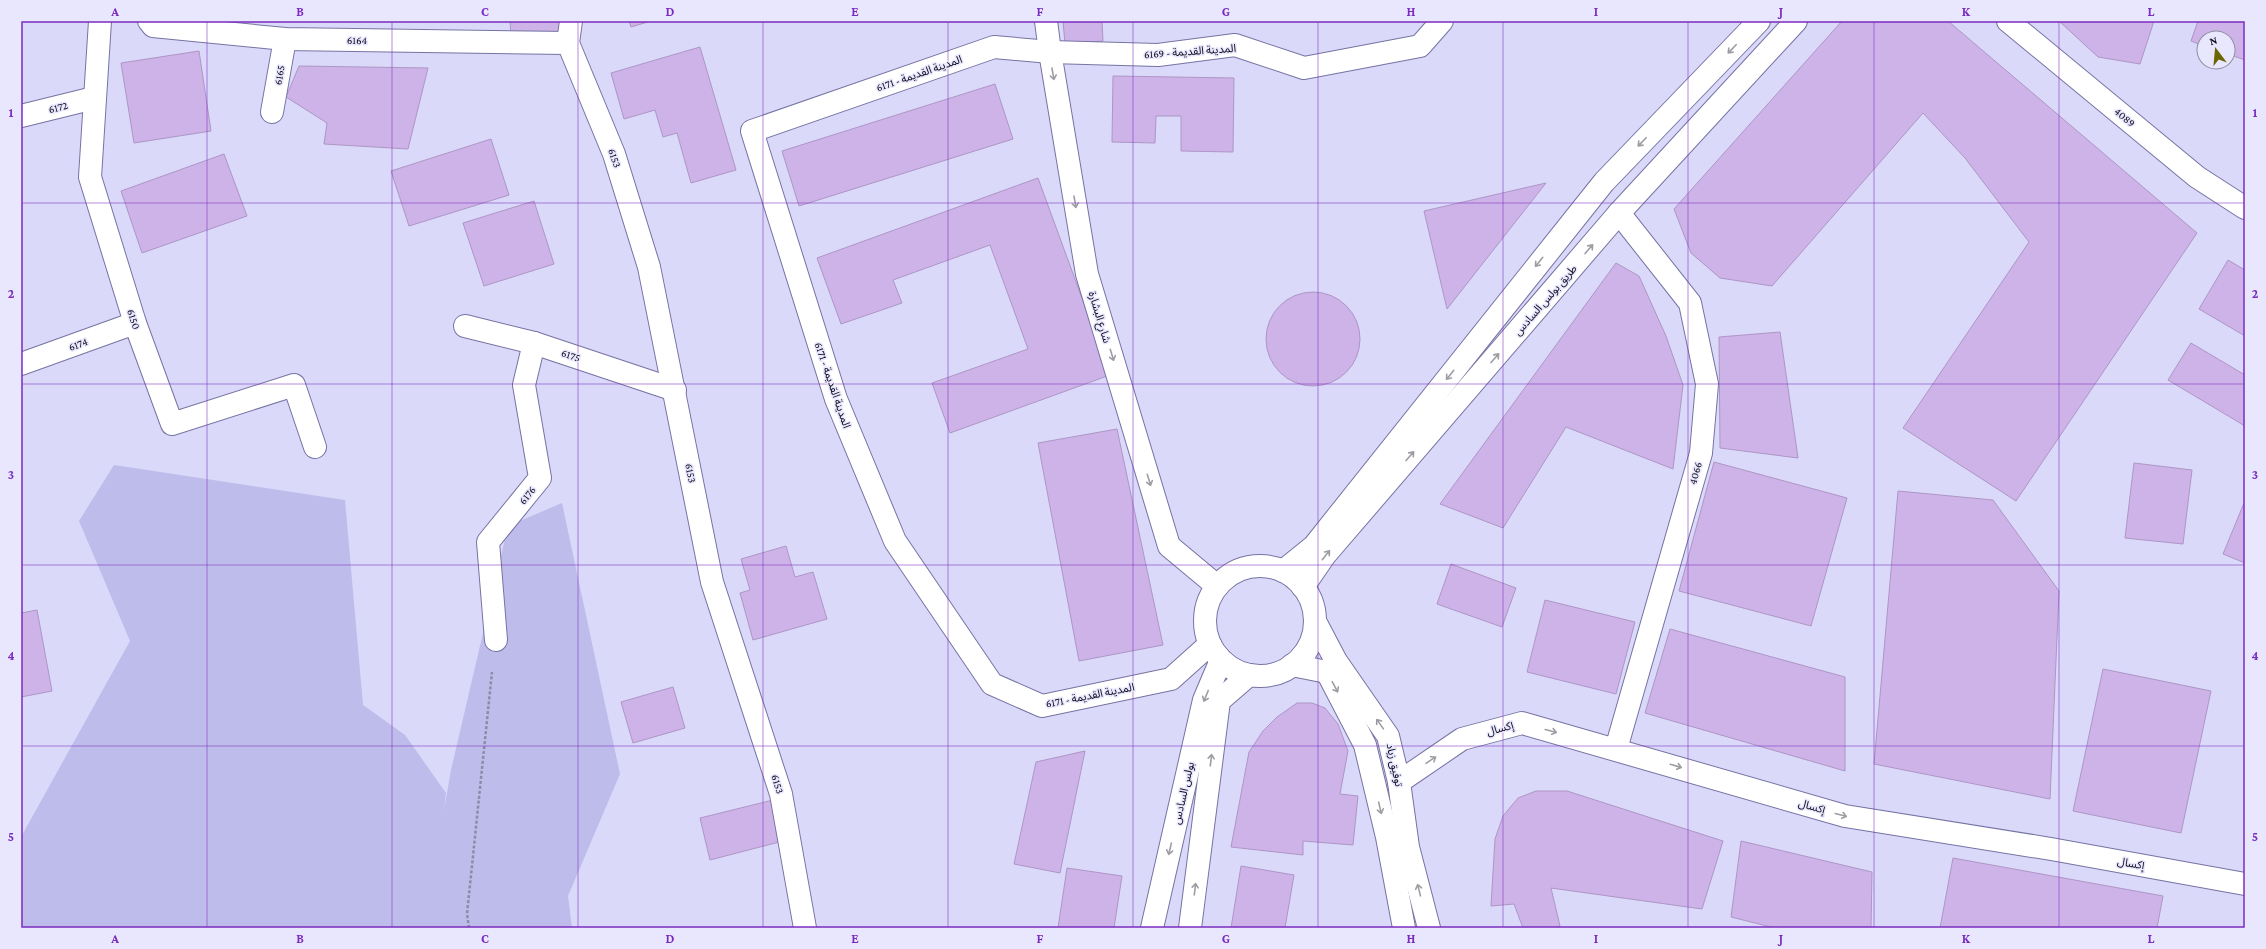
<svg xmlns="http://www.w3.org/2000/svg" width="2266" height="949" viewBox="0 0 2266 949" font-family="'Crimson Pro','Noto Sans Arabic',serif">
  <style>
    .green { fill: #bebceb }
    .building { fill: #ceb3e9; stroke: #ad96c5 }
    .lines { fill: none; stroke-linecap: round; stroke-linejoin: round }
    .street-casing { stroke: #7673a3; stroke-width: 24 }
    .secondary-casing { stroke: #7673a3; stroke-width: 24 }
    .path { stroke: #8c8ba5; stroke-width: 2.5; stroke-dasharray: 3 2; stroke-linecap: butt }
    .street { stroke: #fff; stroke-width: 22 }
    .secondary { stroke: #fff; stroke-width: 22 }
    .oneway { stroke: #9e9da4 }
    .grid { fill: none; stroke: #7b2cbf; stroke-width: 1; stroke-opacity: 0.55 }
    .labels { text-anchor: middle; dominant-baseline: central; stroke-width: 3; stroke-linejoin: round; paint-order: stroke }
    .street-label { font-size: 11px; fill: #0d0b1c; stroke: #e8e7fd }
    .neatline { fill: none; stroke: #7b2cbf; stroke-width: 1.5 }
    .grid-label { font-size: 13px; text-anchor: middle; font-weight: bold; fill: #7b2cbf }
  </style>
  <rect width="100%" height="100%" fill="#dad9f9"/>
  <path class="green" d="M114,465L345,500L363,705L405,735L446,793L444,810L451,770L508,526L562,503L620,774L568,896L572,928H21V837L130,641L79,521Z"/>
  <g class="building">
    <path d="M510,21H562V36L511,38Z"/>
    <path d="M629,21H651L631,27Z"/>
    <path d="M1063,21H1102L1103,41L1065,44Z"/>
    <path d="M1842,21H1948L2197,233L2016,501L1903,428L2029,242L1965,158L1923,113L1772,286L1720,278L1691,253L1674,209Z"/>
    <path d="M2059,21H2154L2140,64L2098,57Z"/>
    <path d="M2198,21H2245V60L2228,54V38H2204V46L2191,41Z"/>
    <path d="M700,47L736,170L691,183L677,133L663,137L655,110L624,119L611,73Z"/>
    <path d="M199,51L211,131L134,143L121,63Z"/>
    <path d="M299,66L428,68L408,149L324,144L327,123L286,97Z"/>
    <path d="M1113,76L1234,78L1233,152L1181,151V116H1156L1155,143L1112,142Z"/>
    <path d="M995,84L1013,139L799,206L782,151Z"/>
    <path d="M491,139L509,195L409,226L391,171Z"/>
    <path d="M224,154L247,216L142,253L121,191Z"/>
    <path d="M1038,178L1110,375L950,433L932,383L1028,349L990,245L893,280L902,303L841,324L817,258Z"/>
    <path d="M1546,183L1447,309L1424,211Z"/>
    <path d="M534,201L554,264L484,286L463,223Z"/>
    <path d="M2228,260L2245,270V336L2199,309Z"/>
    <path d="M1616,263L1639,276L1666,336L1683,385L1673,469L1566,427L1503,528L1440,504Z"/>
    <circle cx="1313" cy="339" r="47"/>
    <path d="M1780,332L1798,458L1720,448L1719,337Z"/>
    <path d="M2191,343L2245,375V426L2168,380Z"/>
    <path d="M1117,429L1163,645L1079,661L1038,443Z"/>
    <path d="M1714,462L1847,498L1811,626L1679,591Z"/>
    <path d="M2134,463L2192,470L2183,544L2125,538Z"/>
    <path d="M1898,491L1993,500L2059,591L2050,799L1874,764Z"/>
    <path d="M2244,503H2245V563L2223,554Z"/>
    <path d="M786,546L795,577L813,572L827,619L753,640L740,593L750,590L741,559Z"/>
    <path d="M1451,564L1516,588L1502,627L1437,604Z"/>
    <path d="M1545,600L1635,622L1616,694L1527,672Z"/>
    <path d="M37,610L52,691L21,697V613Z"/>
    <path d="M1670,629L1845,677V771L1645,713Z"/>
    <path d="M2103,669L2211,691L2181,833L2073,811Z"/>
    <path d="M673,687L685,728L633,743L621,702Z"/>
    <path d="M1297,703H1312L1325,708L1338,724L1348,751L1340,794L1358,796L1353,845L1303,841V855L1231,847L1249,752L1263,731L1277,717Z"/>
    <path d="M1085,751L1060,873L1014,864L1036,762Z"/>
    <path d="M1536,791H1567L1723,841L1702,909L1551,888L1560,926L1554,928H1523L1514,904L1491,906L1495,839L1503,816L1518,798Z"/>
    <path d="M773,800L783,841L710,860L700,818Z"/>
    <path d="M1741,841L1872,872L1871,928H1775L1731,917Z"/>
    <path d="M1953,858L2163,896L2157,928H1940Z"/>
    <path d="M1241,866L1294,875L1285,928H1231Z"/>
    <path d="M1067,868L1122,876L1114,928H1058Z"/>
  </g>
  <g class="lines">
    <g class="street-casing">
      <g id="street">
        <path d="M100,21L90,177L135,323L172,424L294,385L315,447"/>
        <path d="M149,21L153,26L285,39L568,43"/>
        <path d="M571,21L568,43L614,154L649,267L712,582L781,794L805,928"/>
        <path d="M1046,21L1050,52L1087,274L1169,546L1217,586"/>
        <path d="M2008,21L2197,177L2245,208"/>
        <path d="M272,112L285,39"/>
        <path d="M21,116L94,98"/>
        <path d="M465,326L534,343L675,390"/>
        <path d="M21,364L135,323"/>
        <path d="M496,640L488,542L540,478L524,385L534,343"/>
        <path d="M1210,644L1171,679L1042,706L992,684L895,541L836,399L752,131L994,47L1050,52L1158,55L1235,45L1304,68L1420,46L1442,21"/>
        <path d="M1616,749L1701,453L1707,384L1690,303L1619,213"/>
        <path d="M1399,782L1462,739L1522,723L1845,816L2051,849L2245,884"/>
      </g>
    </g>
    <g class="secondary-casing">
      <g id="secondary">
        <circle cx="1260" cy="621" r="55"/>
        <path d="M1283,571L1314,546L1604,182L1759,21"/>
        <path d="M1303,587L1325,555L1619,213L1796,21"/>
        <path d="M1315,621L1336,661L1388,736L1399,782L1408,847L1429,928"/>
        <path d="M1292,665L1327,672L1365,745L1387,837L1404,928"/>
        <path d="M1152,928L1204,700L1221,660"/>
        <path d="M1190,928L1219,701L1249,675"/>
      </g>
    </g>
    <path class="path" d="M469,928L467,914L492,672"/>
    <use href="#street" class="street"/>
    <use href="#secondary" class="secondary"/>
  </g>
  <defs><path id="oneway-shaft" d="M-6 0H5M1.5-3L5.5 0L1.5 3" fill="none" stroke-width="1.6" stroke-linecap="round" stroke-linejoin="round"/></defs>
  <g class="oneway">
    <use href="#oneway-shaft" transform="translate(1732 49) rotate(134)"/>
    <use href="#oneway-shaft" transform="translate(1053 74) rotate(80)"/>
    <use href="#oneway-shaft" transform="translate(1642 142) rotate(134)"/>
    <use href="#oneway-shaft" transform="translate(1075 202) rotate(80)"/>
    <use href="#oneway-shaft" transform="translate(1589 249) rotate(-49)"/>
    <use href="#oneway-shaft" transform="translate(1539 262) rotate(129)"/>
    <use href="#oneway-shaft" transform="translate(1112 355) rotate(73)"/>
    <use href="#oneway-shaft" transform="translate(1495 358) rotate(-49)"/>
    <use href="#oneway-shaft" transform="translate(1450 375) rotate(129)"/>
    <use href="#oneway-shaft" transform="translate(1410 456) rotate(-49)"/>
    <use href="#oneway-shaft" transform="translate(1149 480) rotate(73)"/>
    <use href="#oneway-shaft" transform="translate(1326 555) rotate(-52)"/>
    <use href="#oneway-shaft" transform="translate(1335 687) rotate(62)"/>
    <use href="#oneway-shaft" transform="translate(1206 696) rotate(112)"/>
    <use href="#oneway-shaft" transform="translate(1380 724) rotate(-125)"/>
    <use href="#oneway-shaft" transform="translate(1551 731) rotate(15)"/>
    <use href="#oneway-shaft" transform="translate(1211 760) rotate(-83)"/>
    <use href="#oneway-shaft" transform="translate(1431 760) rotate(-34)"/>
    <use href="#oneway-shaft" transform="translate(1676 766) rotate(16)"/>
    <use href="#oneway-shaft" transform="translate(1380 808) rotate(77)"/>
    <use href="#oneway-shaft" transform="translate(1841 815) rotate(15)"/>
    <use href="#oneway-shaft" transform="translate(1170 849) rotate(103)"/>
    <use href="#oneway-shaft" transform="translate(1195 889) rotate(-83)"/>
    <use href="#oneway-shaft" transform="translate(1419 890) rotate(-104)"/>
  </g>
  <path class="grid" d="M207,21V928M392,21V928M578,21V928M763,21V928M948,21V928M1133,21V928M1318,21V928M1503,21V928M1688,21V928M1874,21V928M2059,21V928M21,203H2245M21,384H2245M21,565H2245M21,746H2245"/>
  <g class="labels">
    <g class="street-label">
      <text transform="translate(357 40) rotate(1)">6164</text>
      <text transform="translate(1190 51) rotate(-4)">المدينة القديمة - 6169</text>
      <text transform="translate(919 73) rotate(-19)">المدينة القديمة - 6171</text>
      <text transform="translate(279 75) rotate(-80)">6165</text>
      <text transform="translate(58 107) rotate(-14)">6172</text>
      <text transform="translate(2125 117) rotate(40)">4089</text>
      <text transform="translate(615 158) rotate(71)">6153</text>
      <text transform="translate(1545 300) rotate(-49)">طريق بولس السادس</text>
      <text transform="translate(1100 317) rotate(73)">شارع البشارة</text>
      <text transform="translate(134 319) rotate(72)">6150</text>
      <text transform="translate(78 344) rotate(-20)">6174</text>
      <text transform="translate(571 355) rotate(18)">6175</text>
      <text transform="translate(833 385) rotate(71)">المدينة القديمة - 6171</text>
      <text transform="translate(691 473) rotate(79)">6153</text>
      <text transform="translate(1695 473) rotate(-74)">4066</text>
      <text transform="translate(527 495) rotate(-51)">6176</text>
      <text transform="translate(1090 695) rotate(-11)">المدينة القديمة - 6171</text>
      <text transform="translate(1500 728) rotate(-15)">إكسال</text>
      <text transform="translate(1395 765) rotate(78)">توفيق زياد</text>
      <text transform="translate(778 784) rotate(73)">6153</text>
      <text transform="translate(1183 793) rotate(-77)">بولس السادس</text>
      <text transform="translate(1812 806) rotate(16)">إكسال</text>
      <text transform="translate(2131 863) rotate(10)">إكسال</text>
    </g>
  </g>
  <rect width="2266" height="949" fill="none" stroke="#e8e7fd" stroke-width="44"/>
  <g transform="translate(2216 50) rotate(344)"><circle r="19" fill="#e8e7fd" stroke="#908fa3"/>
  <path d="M0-3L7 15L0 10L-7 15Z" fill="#6b6700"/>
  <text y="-6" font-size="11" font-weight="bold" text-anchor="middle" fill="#0d0b1c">N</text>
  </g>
  <rect x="22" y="22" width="2222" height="905" class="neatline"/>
  <g class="grid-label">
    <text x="115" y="16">A</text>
    <text x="300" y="16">B</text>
    <text x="485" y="16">C</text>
    <text x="670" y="16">D</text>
    <text x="855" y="16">E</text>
    <text x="1040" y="16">F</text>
    <text x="1226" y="16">G</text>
    <text x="1411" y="16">H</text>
    <text x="1596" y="16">I</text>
    <text x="1781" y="16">J</text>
    <text x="1966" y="16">K</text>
    <text x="2151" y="16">L</text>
    <text x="11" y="117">1</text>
    <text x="2255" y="117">1</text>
    <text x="11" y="298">2</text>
    <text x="2255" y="298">2</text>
    <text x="11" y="479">3</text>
    <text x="2255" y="479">3</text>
    <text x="11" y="660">4</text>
    <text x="2255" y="660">4</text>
    <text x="11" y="841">5</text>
    <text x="2255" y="841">5</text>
    <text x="115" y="943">A</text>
    <text x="300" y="943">B</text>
    <text x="485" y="943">C</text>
    <text x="670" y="943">D</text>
    <text x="855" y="943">E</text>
    <text x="1040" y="943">F</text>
    <text x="1226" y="943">G</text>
    <text x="1411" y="943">H</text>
    <text x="1596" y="943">I</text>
    <text x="1781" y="943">J</text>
    <text x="1966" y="943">K</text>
    <text x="2151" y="943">L</text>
  </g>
</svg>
